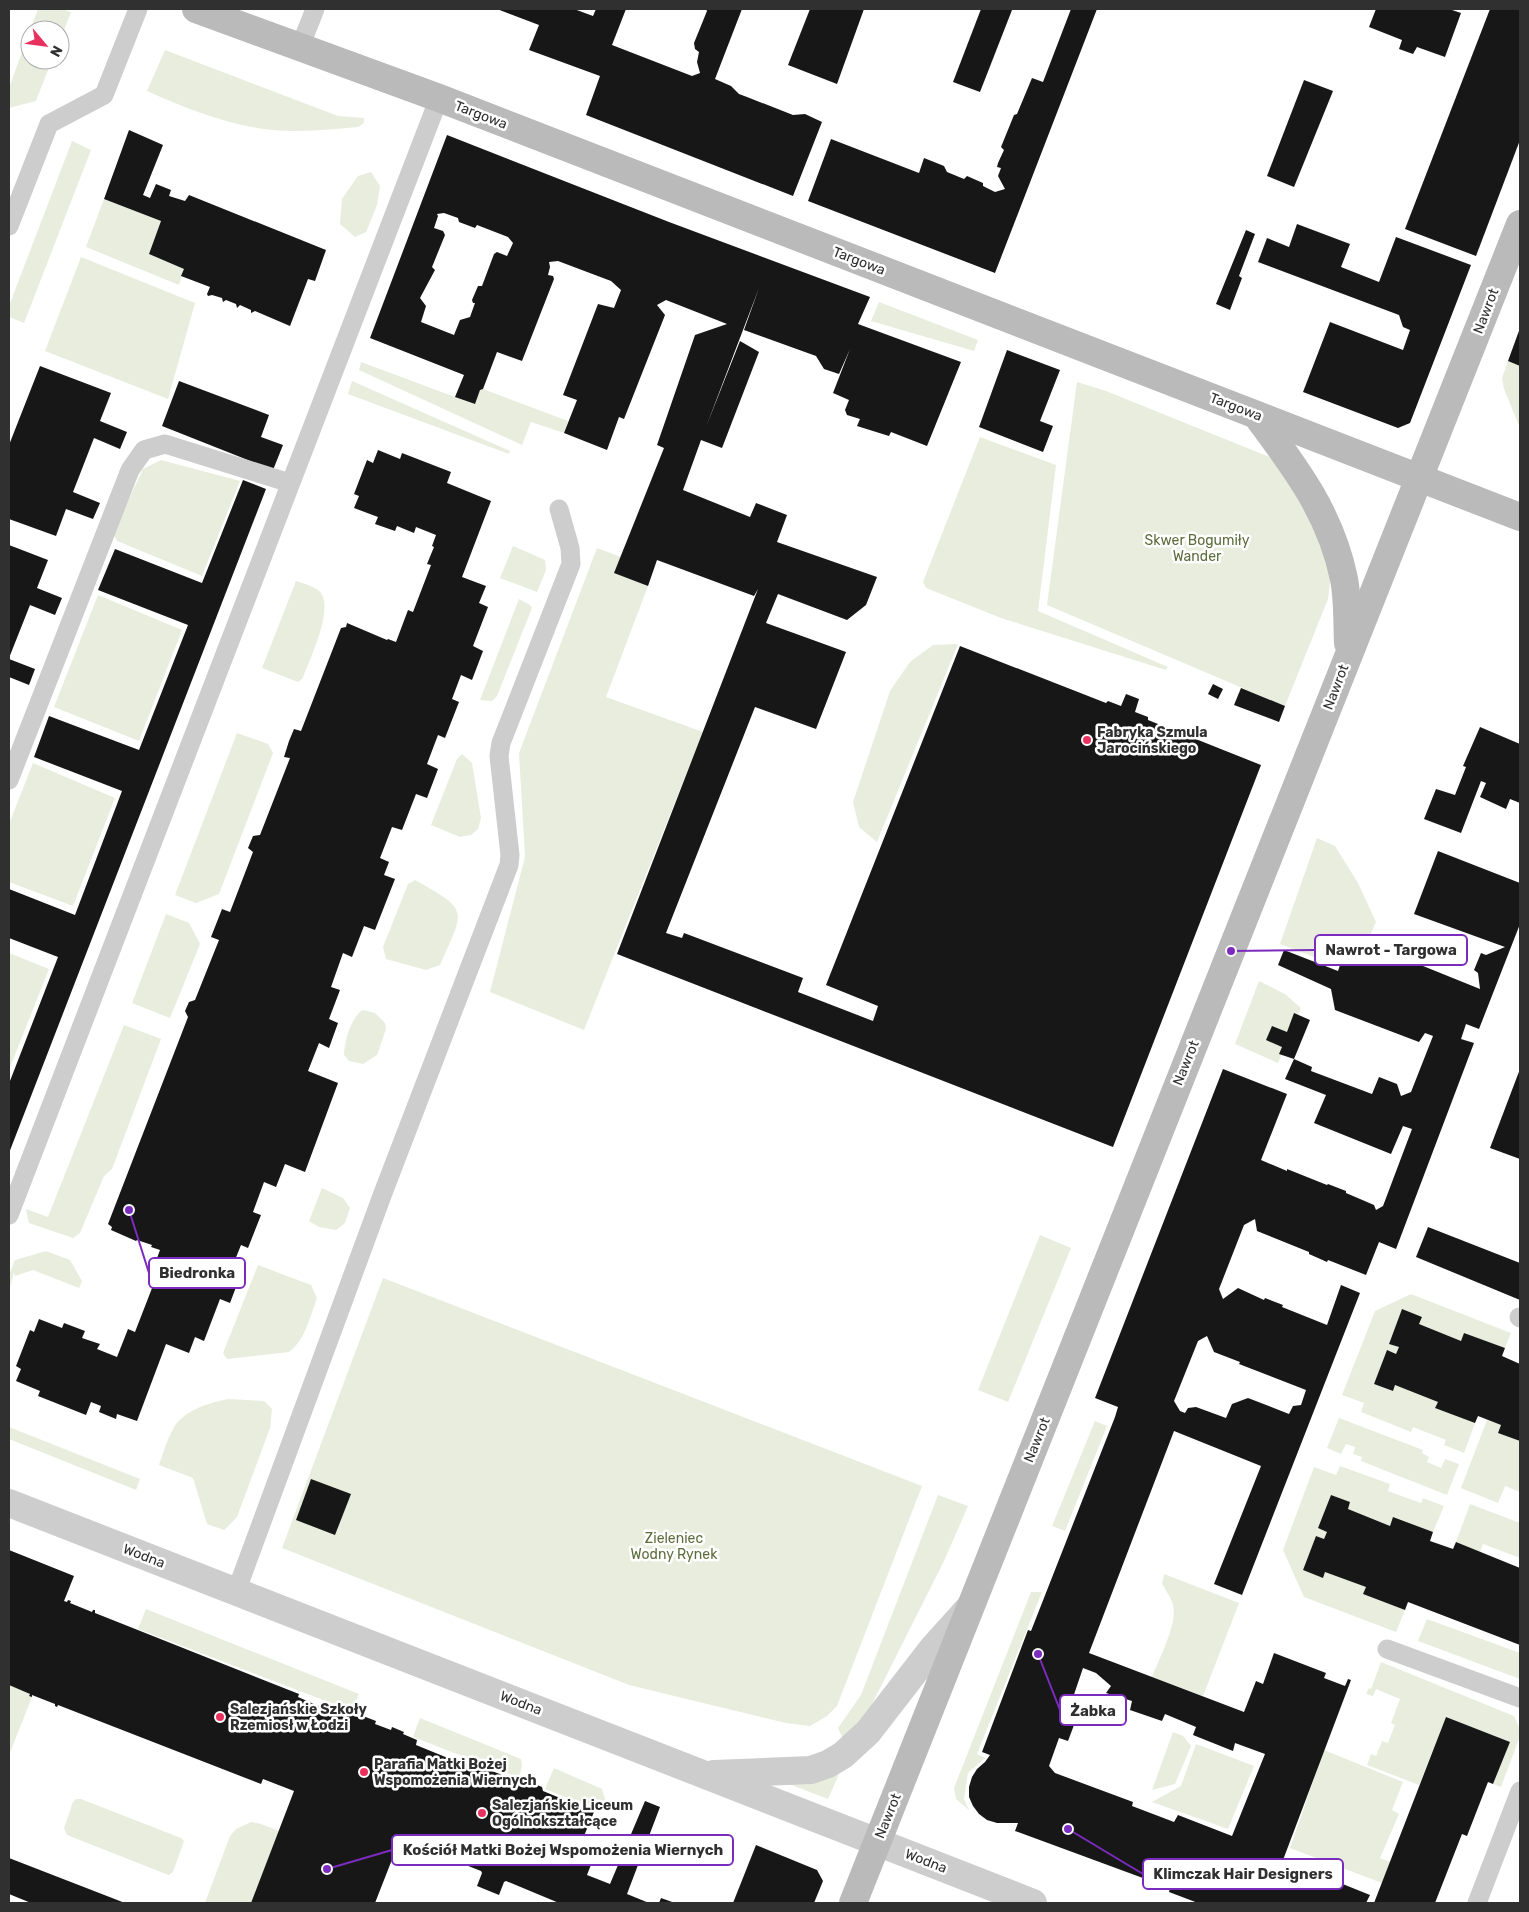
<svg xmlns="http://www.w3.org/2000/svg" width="1529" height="1912" viewBox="0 0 1529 1912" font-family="Rubik,sans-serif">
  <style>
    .green { fill: #e9edde }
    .building { fill: #171717; fill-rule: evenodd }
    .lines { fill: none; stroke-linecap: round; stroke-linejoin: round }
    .lane { stroke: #cdcdcd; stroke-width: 19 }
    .street { stroke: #cdcdcd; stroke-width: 28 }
    .secondary { stroke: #bababa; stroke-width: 28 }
    .poi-dot { fill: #e93160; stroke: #fff; stroke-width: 2 }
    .labels { text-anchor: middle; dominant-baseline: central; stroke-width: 5; stroke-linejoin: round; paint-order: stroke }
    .street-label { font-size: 14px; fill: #303030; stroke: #fff }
    .park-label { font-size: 14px; fill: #5c6d3c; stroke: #fff }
    .poi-label { font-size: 14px; font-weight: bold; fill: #303030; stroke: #fff; text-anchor: start }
    .leader { fill: none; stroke: #7b2cbf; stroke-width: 2 }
    .callout-dot { fill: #7b2cbf; stroke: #fff; stroke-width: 2 }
    .callout { fill: #fff; stroke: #7b2cbf; stroke-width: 2 }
    .callout-label { font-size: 15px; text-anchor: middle; font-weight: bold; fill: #303030 }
  </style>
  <rect width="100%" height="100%" fill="#fff"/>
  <g class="green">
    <path d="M38,9H61L71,12L60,40V30H30Z"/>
    <path d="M30,30V60H52L36,101L9,108V88Z"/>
    <path d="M165,50L338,116L364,118V123L358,127C336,129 314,131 292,131C242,131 192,111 147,91Z"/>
    <path d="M72,141L91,150L24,323L9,317V306Z"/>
    <path d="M371,172L380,186L377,205L366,232L355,237L340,224L342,199L358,176Z"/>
    <path d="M104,199L161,221L149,254L184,269L179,285L86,247Z"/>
    <path d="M81,257L195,303L168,399L45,351Z"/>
    <path d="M879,302L978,340L974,351L871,321Z"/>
    <path d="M1508,361L1520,366V428L1504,389L1502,378Z"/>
    <path d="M361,362L474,404L480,390L483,389L568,421L564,433L531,422L522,445L359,370Z"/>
    <path d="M352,381L510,451L509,454L348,394Z"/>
    <path d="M1077,382L1106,391L1272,458L1309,513L1331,575L1328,599L1285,706L1047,605Z"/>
    <path d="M980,437L1056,465L1038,611L1168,667L1166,670L1001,618L926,588L923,582Z"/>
    <path d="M161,460L240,481L202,576L117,541L113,533L143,469Z"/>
    <path d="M513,546L545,560L546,570L537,592L500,578Z"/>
    <path d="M597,548L621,557L615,573L648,586L606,697L703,732L584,1030L490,992L525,857L519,753Z"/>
    <path d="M296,581C303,583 312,586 318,590C337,605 309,660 303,678L298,682L262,668Z"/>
    <path d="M98,595L182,630L139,741L54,707Z"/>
    <path d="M519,599L530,605L532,608L497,696L492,701L480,700Z"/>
    <path d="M958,644L877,842L859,827L853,802L890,691L910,662L933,645Z"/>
    <path d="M237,733L268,744L273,753L219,894L196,903L175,895Z"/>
    <path d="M462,754L472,763L481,818L478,829L471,835L460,837L431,825L457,759Z"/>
    <path d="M33,763L115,798L73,906L9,882V824Z"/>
    <path d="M1317,838L1335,846L1358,883L1376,922L1364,949L1344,941L1334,965L1280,944Z"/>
    <path d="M415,880C470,911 465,909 440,965L426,970L386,959L383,947L408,884Z"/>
    <path d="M166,914L189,923L200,944L170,1018L132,1003Z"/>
    <path d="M9,953L49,969L9,1070Z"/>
    <path d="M1259,981L1285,994L1301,1008L1278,1063L1235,1044Z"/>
    <path d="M363,1010L375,1013L385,1023L386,1029L377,1055L363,1064L349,1061L344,1055C344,1042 351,1017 363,1010Z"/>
    <path d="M124,1025L161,1039L112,1169L104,1176L80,1233L73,1238L29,1223L26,1209L48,1217Z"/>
    <path d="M322,1188L343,1198L350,1208L345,1223L336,1230L319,1227L309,1221Z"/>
    <path d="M1040,1235L1071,1248L1008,1402L978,1390Z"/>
    <path d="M46,1251L70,1260L82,1281L79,1288L33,1270L15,1276L14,1272L9,1291V1275L15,1260Z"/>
    <path d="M258,1265L311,1285L317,1298C310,1317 305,1340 289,1352L227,1359L223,1353Z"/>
    <path d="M383,1278L922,1486L837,1706L827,1716L810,1726L786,1723L629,1685L282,1548Z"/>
    <path d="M1411,1294L1511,1333L1505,1348L1464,1333L1461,1341L1419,1324L1422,1317L1402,1310L1389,1343L1399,1347L1396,1354L1387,1351L1374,1384L1392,1391L1395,1385L1438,1402L1436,1408L1475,1423L1464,1453L1444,1445L1446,1440L1413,1427L1411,1432L1361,1412L1364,1403L1342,1395L1375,1311Z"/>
    <path d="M228,1399L264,1401L272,1409L270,1428L237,1517L224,1530L207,1524L193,1478L159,1465C163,1454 166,1442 172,1431C181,1411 208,1403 228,1399Z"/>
    <path d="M1339,1418L1423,1450L1422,1453L1429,1457L1427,1462L1441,1468L1445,1459L1459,1464L1447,1495L1361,1461L1362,1457L1353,1454L1355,1447L1346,1444L1341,1454L1327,1448Z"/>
    <path d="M1487,1420L1501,1425L1498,1433L1520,1441L1519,1451L1520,1452V1492L1505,1486L1498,1503L1461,1488Z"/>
    <path d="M1095,1421L1107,1426L1065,1531L1052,1526Z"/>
    <path d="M9,1427L140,1479L136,1490L9,1439Z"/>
    <path d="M1340,1466L1390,1484L1388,1491L1421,1503L1423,1498L1444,1506L1433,1532L1394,1517L1390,1526L1348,1509L1350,1502L1331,1495L1318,1528L1327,1532L1324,1539L1316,1536L1303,1570L1323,1578L1325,1572L1366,1587L1363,1594L1405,1610L1396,1632L1304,1597L1283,1550L1314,1467L1336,1475Z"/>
    <path d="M938,1495L968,1506L944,1561L869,1710L844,1741L838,1728L861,1695Z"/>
    <path d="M1470,1504L1520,1523V1558L1483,1544L1480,1552L1456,1542Z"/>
    <path d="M1164,1574L1239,1603L1203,1696L1152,1677C1159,1658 1178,1624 1173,1605C1171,1598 1166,1590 1162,1584Z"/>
    <path d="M1031,1592H1042L977,1754L985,1758L968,1773L964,1799L969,1810L956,1799L954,1788Z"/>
    <path d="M146,1609L359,1694L352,1711L138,1629Z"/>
    <path d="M1427,1619L1520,1653V1679L1418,1641Z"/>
    <path d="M1381,1662L1514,1716L1520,1729V1736L1501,1787L1493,1784L1510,1742L1446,1717L1419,1785L1367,1765L1371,1754L1376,1756L1382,1741L1388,1743L1395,1725L1391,1723L1400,1699L1376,1689L1373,1696L1366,1694L1369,1688L1371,1689Z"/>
    <path d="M9,1685L30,1694L29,1696L32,1697L9,1755Z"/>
    <path d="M420,1718L521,1759L522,1766L519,1778L413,1737Z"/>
    <path d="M1173,1732L1183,1736L1191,1746L1175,1784L1152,1790Z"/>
    <path d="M1196,1744L1254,1766L1228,1829L1152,1802L1181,1786Z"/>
    <path d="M1324,1750L1403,1782L1392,1810L1399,1814L1380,1858L1390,1862L1382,1883L1290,1848Z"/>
    <path d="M554,1768L602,1789L605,1799L601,1811L545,1789Z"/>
    <path d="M839,1774L828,1799L789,1784L818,1781Z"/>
    <path d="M76,1799H81L181,1838L184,1841L183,1844L173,1872L169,1875L166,1874L67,1835L64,1828L73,1802Z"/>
    <path d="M251,1822L261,1824L279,1831L251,1903H205L230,1836L236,1829Z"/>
  </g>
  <g class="building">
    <path d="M497,9H574L593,16L596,9H626L612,45L692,76L700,73L697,62L699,52L695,49L694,43L707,11L706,9H742L715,79L731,86L739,94L747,97L793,115L805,114L822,122L793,196L586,115L600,76L529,50L539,25Z"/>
    <path d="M810,9H864L837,84L788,65Z"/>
    <path d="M981,9L1012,10L980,92L953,82Z"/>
    <path d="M1071,9H1097L995,273L808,201L831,139L919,173L924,158L944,166L947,172L964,179L967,176L983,183V186L995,192L1005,189L998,176L1001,168L997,167L998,163L1004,150L1001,147L1014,115L1017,114L1032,78L1043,82Z"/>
    <path d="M1376,9H1449L1461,13L1445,57L1417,47L1413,54L1399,49L1402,40L1369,27Z"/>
    <path d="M1490,9H1520V140L1476,256L1405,229Z"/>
    <path d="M1304,80L1333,91L1294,187L1267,176Z"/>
    <path d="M129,130L163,145L143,195L150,198L156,184L171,190L169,196L185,201L189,195L326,250L315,281L308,279L290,326L255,311L251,313V310L240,305L237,308L236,304L226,300L223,302L222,298L212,295L208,296L207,294L210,287L181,276L184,269L149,254L161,221L104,199Z"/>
    <path d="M447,135L669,222L870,297L858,324L961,362L927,446L891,432L889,436L857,426L860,419L847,415L845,410L849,400L833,393L850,349L839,374L824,369L816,356L744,330L759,288L706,427L740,341L759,352L722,448L701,440L683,490L750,517L756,503L787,515L777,542L877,577L866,605L847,620L778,594L766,623L846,652L816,729L755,707L666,933L682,938L684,933L803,978L798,992L873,1021L878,1006L826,985L960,646L1106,703L1108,701L1121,706L1126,694L1139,699L1135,712L1148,717V720L1261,765L1113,1147L617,954L758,589L754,596L657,560L648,586L614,573L664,448L657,445L695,335L727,324L666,300L657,305L665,315L624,419L619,417L607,450L564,433L577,400L563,395L598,304L614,308L621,290L611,281L558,261L549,262L550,267L548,275L553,276L554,279L522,361L497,352L483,389L480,390L475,404L455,397L464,375L370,338ZM444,213L458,218L459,222L475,228L477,225L508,237L513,243L507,256L497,252L494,254L482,286H478L472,300L473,303H475L470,317L460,320L454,335L421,322L426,306L420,298L435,270L432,267L445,235L443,231L434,228L438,216L437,214Z"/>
    <path d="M1297,224L1350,244L1341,267L1379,282L1396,237L1471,265L1410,423L1398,428L1303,392L1330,322L1403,350L1410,330L1403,327L1399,315L1258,262L1267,238L1289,247Z"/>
    <path d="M1246,230L1255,234L1239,276L1242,278L1230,310L1216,304Z"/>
    <path d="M1520,328V366L1508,361Z"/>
    <path d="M1007,350L1060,370L1040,421L1053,426L1043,452L979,427Z"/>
    <path d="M40,366L111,393L100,421L127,432L120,449L94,438L73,492L100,503L93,519L66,509L56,536L9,519V445Z"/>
    <path d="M179,381L269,415L261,437L283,445L273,470L162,426Z"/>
    <path d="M378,450L400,459L402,453L451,472L447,483L491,501L462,577L486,586L479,603L488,607L473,646L483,651L472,680L461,675L452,699L459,702L445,738L438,735L427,764L438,769L427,798L416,794L402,830L392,827L380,858L389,862L384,875L395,879L375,930L364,926L352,957L343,953L331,987L340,990L329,1019L338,1023L329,1048L319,1043L308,1071L338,1083L305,1172L285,1164L276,1187L264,1182L253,1212L261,1215L248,1248L241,1245L231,1270L241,1274L230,1303L220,1299L204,1341L195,1337L189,1353L166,1344L137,1421L117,1414L116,1419L99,1412L101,1406L91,1402L86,1415L38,1396L40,1391L16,1381L21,1369L16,1366L30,1330L34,1332L39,1319L62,1328L64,1323L85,1331L82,1338L100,1344L97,1349L117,1357L128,1329L135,1332L154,1283L149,1280L160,1250L151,1247L152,1245L137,1240L136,1241L111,1230L112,1227L108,1224L188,1017L185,1011L189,1002L195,1000L219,940L211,937L222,909L230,912L253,852L248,848L253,836L260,835L290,758L284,757L289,741L294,729L301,731L341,628L346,627L347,623L387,640L388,639L396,642L408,610L413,612L431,565L427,564L434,547L432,546L436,535L416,527L414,533L397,526L395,531L375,524L378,517L354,508L359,496L354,494L367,460L373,463Z"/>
    <path d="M243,480L266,489L9,1153V1081H10L58,957L9,938V889L75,915L122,791L34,757L49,716L139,750L188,625L98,590L115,549L202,583Z"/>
    <path d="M9,545L48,560L37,588L62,598L55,615L30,605L9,658Z"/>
    <path d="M9,659L35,669L29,685L9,677Z"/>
    <path d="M1213,684L1223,689L1218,699L1208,694Z"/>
    <path d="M1241,688L1285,706L1279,722L1234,705Z"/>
    <path d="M1480,727L1520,744V803L1510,799L1506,809L1480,797L1486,783L1481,781L1461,833L1424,819L1436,789L1455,795L1466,767L1463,766Z"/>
    <path d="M1438,851L1520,883V924L1479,1029L1466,1024L1461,1039L1474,1043L1396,1249L1379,1242L1366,1275L1328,1260L1327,1262L1309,1254V1252L1257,1231L1255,1219L1244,1225L1219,1289L1223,1299L1238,1288L1264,1300L1265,1298L1283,1305L1282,1307L1327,1325L1341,1285L1360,1293L1242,1595L1214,1584L1261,1466L1174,1431L1089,1653L1244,1712L1256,1681L1263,1684L1274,1653L1326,1673L1324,1678L1345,1686L1348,1679L1351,1680L1283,1860L1370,1895L1366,1903H1198L1169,1892L1170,1888L1015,1831L1018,1823H997L987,1820L979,1814L973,1806L969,1797V1787L972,1777L977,1769L985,1762L990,1755L982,1752L1028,1630L1031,1631L1115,1417L1118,1407L1095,1398L1223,1069L1287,1094L1261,1160L1287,1171V1169L1327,1185L1328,1184L1346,1191V1193L1374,1205L1376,1210L1383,1206L1412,1129L1403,1126L1391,1154L1314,1123L1326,1095L1285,1079L1294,1059L1312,1067L1311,1071L1372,1094L1379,1077L1397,1084L1401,1096L1411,1092L1433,1036L1425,1033L1419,1042L1335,1010L1331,989L1278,965L1284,950L1338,971L1346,947L1366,956L1371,945L1480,989L1478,973L1474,970L1481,953L1486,955L1505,947L1414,914ZM1207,1336L1214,1352L1240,1362L1239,1364L1306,1390L1301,1405L1293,1406L1289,1414L1248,1398L1232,1404L1226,1418L1196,1407L1188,1408L1185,1413L1180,1411L1174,1401L1198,1341ZM1083,1668L1096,1673L1111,1686L1106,1693L1132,1701L1130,1710L1162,1721L1165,1714L1196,1727L1193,1735L1233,1751L1235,1743L1265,1754L1232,1836L1178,1815L1174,1822L1132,1806L1133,1802L1055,1773L1049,1766L1059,1738L1068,1741L1074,1725L1065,1721Z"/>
    <path d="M1294,1013L1310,1020L1294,1059L1279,1054L1282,1047L1266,1040L1272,1026L1287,1032Z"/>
    <path d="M1520,1069V1159L1490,1148Z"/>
    <path d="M1428,1227L1520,1263V1300L1416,1257Z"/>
    <path d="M1402,1309L1422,1317L1419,1324L1461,1341L1464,1333L1505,1348L1502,1356L1520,1364V1441L1498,1433L1501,1425L1478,1416L1475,1423L1435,1408L1438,1402L1395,1385L1393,1391L1374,1384L1387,1350L1396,1354L1399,1347L1389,1344Z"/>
    <path d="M311,1479L351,1494L335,1535L296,1520Z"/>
    <path d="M1331,1495L1350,1502L1348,1509L1390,1526L1393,1517L1433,1532L1430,1541L1453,1549L1456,1542L1520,1568V1645L1408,1602L1405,1610L1363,1594L1366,1587L1325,1572L1323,1578L1303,1570L1316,1536L1324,1539L1327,1532L1318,1528Z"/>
    <path d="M9,1550L74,1576L64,1601L67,1602L68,1600L71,1601L70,1603L92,1612L93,1610H95V1613L299,1694L298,1697L346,1718L348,1713L363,1719V1716L376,1721L375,1724L391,1730L392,1727L404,1732L403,1734L417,1740L416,1745L465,1765L466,1761L518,1781L521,1778L542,1787L543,1791L594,1812L581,1843L597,1849L587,1875L610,1884L645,1801L660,1807L627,1894L649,1903H559L506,1881L504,1882L499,1895L477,1886L482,1873L481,1871L430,1851L432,1846L402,1834L375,1903H251L294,1791L263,1779L261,1784L58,1705L57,1707L55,1706V1704L32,1695V1697L29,1696L30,1694L9,1685Z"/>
    <path d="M1446,1717L1510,1742L1493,1784L1488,1782L1467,1836L1462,1834L1435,1903H1374Z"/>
    <path d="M756,1845L817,1870L823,1881L814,1903H733Z"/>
    <path d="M9,1858L125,1903H31L9,1894Z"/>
    <path d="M661,1898L675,1903H659Z"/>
  </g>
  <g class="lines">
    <g class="lane">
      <path d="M300,47L315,9"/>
      <path d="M9,226L49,124L104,95L138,9"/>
      <path d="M9,780L130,470L144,450L165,444L290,483"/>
      <path d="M9,1215L439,98"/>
      <path d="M1519,1317L1520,1318"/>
      <path d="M236,1592L383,1193L509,865L510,855L499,756L501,743L571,564L570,548L559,509"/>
      <path d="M1387,1649L1520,1698"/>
      <path d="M1477,1903L1520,1791"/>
    </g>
    <g class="street">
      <path d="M9,1503L1033,1903"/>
      <path d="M714,1774L811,1770L828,1764L843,1755L868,1732L933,1648L969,1608"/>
    </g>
    <g class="secondary">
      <path d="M196,9L439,98L1520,517"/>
      <path d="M1257,416C1295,467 1331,514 1344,579C1348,599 1347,622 1348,643"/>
      <path d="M853,1903L1520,224"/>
    </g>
  </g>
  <g class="poi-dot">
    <circle cx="1087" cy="740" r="5"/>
    <circle cx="220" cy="1717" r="5"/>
    <circle cx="364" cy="1772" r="5"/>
    <circle cx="482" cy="1813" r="5"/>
  </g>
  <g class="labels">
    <g class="street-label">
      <text transform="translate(481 115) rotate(21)">Targowa</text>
      <text transform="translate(859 261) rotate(21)">Targowa</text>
      <text transform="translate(1486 311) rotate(-69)">Nawrot</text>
      <text transform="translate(1236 407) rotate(21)">Targowa</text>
      <text transform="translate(1336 687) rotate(-69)">Nawrot</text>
      <text transform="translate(1186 1063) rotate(-68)">Nawrot</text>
      <text transform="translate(1037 1440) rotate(-68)">Nawrot</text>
      <text transform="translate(144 1556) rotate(21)">Wodna</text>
      <text transform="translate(521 1703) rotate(21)">Wodna</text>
      <text transform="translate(888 1816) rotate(-68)">Nawrot</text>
      <text transform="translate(926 1861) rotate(21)">Wodna</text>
    </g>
    <g class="park-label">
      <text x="1197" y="540">Skwer Bogumiły<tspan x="1197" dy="16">Wander</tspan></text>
      <text x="674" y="1538">Zieleniec<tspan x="674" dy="16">Wodny Rynek</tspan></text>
    </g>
    <g class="poi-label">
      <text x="1097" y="732">Fabryka Szmula<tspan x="1097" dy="16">Jarocińskiego</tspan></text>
      <text x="230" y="1709">Salezjańskie Szkoły<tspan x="230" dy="16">Rzemiosł w Łodzi</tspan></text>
      <text x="374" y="1764">Parafia Matki Bożej<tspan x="374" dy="16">Wspomożenia Wiernych</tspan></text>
      <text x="492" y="1805">Salezjańskie Liceum<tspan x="492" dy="16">Ogólnokształcące</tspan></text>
    </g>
  </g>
  <path class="leader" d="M1231 951L1315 950M129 1210L149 1273M1038 1654L1060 1710M327 1869L392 1850M1068 1829L1143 1874"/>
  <g class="callout-dot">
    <circle cx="1231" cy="951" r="5"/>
    <circle cx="129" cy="1210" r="5"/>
    <circle cx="1038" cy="1654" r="5"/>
    <circle cx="327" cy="1869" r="5"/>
    <circle cx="1068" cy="1829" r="5"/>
  </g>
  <g class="callout">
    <rect x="1315" y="935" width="152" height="30" rx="5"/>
    <rect x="149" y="1258" width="96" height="30" rx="5"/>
    <rect x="1060" y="1695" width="66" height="30" rx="5"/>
    <rect x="392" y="1835" width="341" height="30" rx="5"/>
    <rect x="1143" y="1859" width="200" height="30" rx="5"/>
  </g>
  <g class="callout-label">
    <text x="1391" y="955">Nawrot - Targowa</text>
    <text x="197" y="1278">Biedronka</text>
    <text x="1093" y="1716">Żabka</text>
    <text x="563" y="1855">Kościół Matki Bożej Wspomożenia Wiernych</text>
    <text x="1243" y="1879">Klimczak Hair Designers</text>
  </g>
  <rect width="1529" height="1912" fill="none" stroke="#303030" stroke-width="20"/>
  <g transform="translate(45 45) rotate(119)"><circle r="24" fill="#ffffff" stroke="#acacac"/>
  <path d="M0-4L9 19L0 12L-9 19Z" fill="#e93160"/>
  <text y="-8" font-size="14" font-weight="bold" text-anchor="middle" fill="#303030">N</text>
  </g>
</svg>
